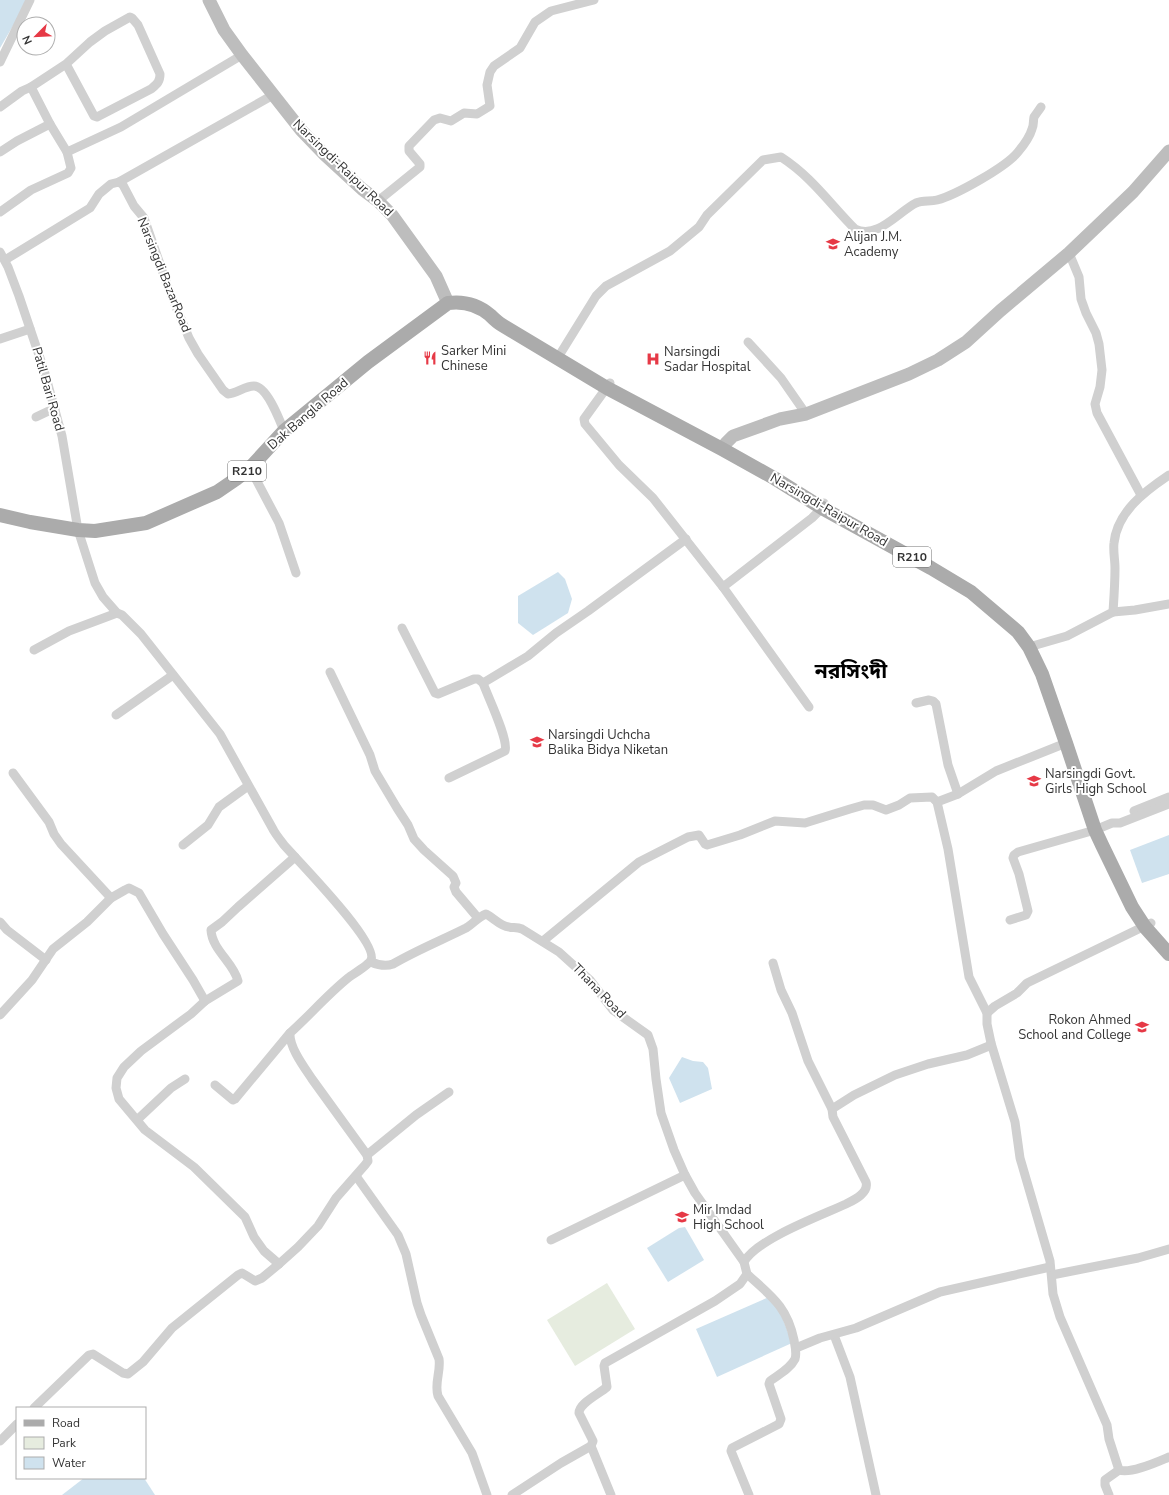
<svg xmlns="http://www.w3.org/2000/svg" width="1169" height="1495" viewBox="0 0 1169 1495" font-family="'Nunito Sans','Noto Sans Bengali',sans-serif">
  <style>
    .green { fill: #e6ecdf }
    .water { fill: #cfe2ee }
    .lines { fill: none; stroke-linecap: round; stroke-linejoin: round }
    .street { stroke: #d0d0d0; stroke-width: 9 }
    .secondary { stroke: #bdbdbd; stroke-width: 13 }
    .primary { stroke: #ababab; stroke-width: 14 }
    .labels { text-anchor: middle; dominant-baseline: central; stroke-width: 4; stroke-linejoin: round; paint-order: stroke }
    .shield { fill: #fff; stroke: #707070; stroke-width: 1 }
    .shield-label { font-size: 12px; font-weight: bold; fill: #333 }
    .street-label { font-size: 13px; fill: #333; stroke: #fff }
    .poi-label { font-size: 13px; fill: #333; stroke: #fff; text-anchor: start }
    .town-label { font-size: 21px; font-weight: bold; fill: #000; stroke: #fff }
  </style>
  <rect width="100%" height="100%" fill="#fff"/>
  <path class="green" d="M607,1283L635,1329L575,1366L547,1320Z"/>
  <g class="water">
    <path d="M0,0H28L0,48Z"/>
    <path d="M558,572L565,579L572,599L568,613L533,635L518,623V596Z"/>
    <path d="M1169,835V874L1142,883L1130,850Z"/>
    <path d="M682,1057L693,1061L703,1062L708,1068L712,1089L680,1103L669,1078Z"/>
    <path d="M685,1227L704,1260L668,1282L647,1248L679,1228Z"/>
    <path d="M769,1297L781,1314L792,1343L717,1377L696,1329Z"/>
    <path d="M84,1478H144L155,1495H62Z"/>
  </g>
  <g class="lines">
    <g class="street">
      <path d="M0,62L30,0"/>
      <path d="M0,107L22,91L31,87L66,64L90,42L105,31L130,17L132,18L138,25L160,74C160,82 157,84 151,89L97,117L94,116L66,64"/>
      <path d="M0,152L17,141L50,124"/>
      <path d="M67,152L121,127L242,55"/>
      <path d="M119,182L273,95"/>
      <path d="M378,201L420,167V164L409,151V146L434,120L440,118L451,121L464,113L477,114L490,106L487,85L490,72L494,66L520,48L535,22L551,11L594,0"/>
      <path d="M0,212L31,190L68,173L71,168L67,152L50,124L31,87"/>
      <path d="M0,252L8,267L19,296L44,370L62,436L78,530L95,583L103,597L117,613L122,615L141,634L220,734L274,831C277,836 281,841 284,845C298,861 379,943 371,960C369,965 353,974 348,978C327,995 310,1015 290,1033C289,1047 304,1067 312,1079L367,1155L368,1161L365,1165L336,1198L318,1226L298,1247L279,1264L262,1278L255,1281L242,1273L238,1275L172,1328L143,1362L128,1374L123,1373L93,1354L89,1355L34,1408"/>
      <path d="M1069,253L1079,277L1081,299L1086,313L1096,333L1099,344L1102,370L1100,387L1095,404L1097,413L1141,495"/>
      <path d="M5,260L90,208L99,194L111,184L119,182L123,185L134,206L144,218L169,290L189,338L198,354L223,390L228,394C237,393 245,386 254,386C267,386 280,421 284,431"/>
      <path d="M0,339L30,329"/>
      <path d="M748,342L781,378L806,414"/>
      <path d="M557,359L596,296L606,286L670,251L699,227L707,215L763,160L781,157C812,177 830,204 855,229C877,240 898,212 916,203C923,200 930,202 937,200C956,195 1006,167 1018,152C1023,146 1030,136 1032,129C1034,125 1033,121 1034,117C1036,114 1039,110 1041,107"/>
      <path d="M610,383L584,419L585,424L619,465L653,498L723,587L809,707"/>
      <path d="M36,417L55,408"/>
      <path d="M250,468L279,523L296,573"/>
      <path d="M723,587L812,518L822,508L824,503"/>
      <path d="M1113,612L1135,610L1169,604"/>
      <path d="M402,628L435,693L438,694L474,679H478L483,683"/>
      <path d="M1029,647L1067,636L1113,612C1114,597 1115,583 1115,568C1115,560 1113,551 1114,543C1117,512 1145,491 1169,475"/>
      <path d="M34,650L69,631L117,613"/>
      <path d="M330,672L370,755L375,771L397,808L408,825L414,839L424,850L453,876L456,883L454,887L456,892L478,918"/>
      <path d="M916,703L929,700L933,701L936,704L948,765L958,794"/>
      <path d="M116,715L173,675"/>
      <path d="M13,773L49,822L54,834L61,844L111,898"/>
      <path d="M449,778L505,751C509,740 488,697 483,683L528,656L556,633L588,611L686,539"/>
      <path d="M937,802L958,794L996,771L1066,743"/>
      <path d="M1134,811L1169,797"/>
      <path d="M183,845L208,825L219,807L248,786"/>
      <path d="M1010,920L1026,915L1028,911L1019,874L1013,858L1014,855L1018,852L1095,830L1112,823H1120L1169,804"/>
      <path d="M0,922L7,930L46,960"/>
      <path d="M543,941L639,862L688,837L699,835L705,844L707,845L740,835L775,821L805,823L850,809L864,805H873L886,810L899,805L910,798L932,797L937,802L948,849L969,977L987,1013V1024L991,1043L1015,1122L1020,1158L1050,1261L1053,1294L1060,1317L1107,1425L1109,1439L1119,1470"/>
      <path d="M371,962C378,965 385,967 393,964C417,950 442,940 466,928C473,924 478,917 486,914C494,918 500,926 509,927C513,928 517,927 522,929L559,952L590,980L613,1010L648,1035L653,1049L656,1079L661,1113L674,1150L685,1175L695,1193L744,1262"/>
      <path d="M987,1013L995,1006L1017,993L1027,983L1151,923"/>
      <path d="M0,1015L32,980L53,949L87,922L111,898L125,890L129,888L139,893L163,934L193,980L205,1001"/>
      <path d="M215,1085L233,1100L235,1099L290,1033"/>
      <path d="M832,1109L854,1095L895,1075L928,1064L967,1055L989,1046L991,1043"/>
      <path d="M137,1120L171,1088L185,1079"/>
      <path d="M367,1155L416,1115L449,1092"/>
      <path d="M356,1176L398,1235L406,1254L417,1303L421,1315L439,1359C441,1372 434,1383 438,1396L472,1453L487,1495"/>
      <path d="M551,1240L685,1175"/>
      <path d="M279,1264L264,1251L254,1237L245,1217L194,1167L145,1130L119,1099L116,1088L117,1078L124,1067L141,1051L191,1014L205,1001L238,981C234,963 212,950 211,930L222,922L238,907L295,857"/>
      <path d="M747,1274C771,1296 787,1306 794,1340C795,1346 797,1353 795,1359C790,1369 778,1375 770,1381L769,1384L781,1419L779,1424L732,1448L731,1451L749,1495"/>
      <path d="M1052,1275L1138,1258L1169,1249"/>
      <path d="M834,1335L850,1377L876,1495"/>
      <path d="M796,1348L820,1338L856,1328L940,1292L1050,1267"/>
      <path d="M0,1441L17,1424"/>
      <path d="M591,1446L611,1495"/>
      <path d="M1119,1470C1131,1474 1157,1462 1169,1457"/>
      <path d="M512,1495L561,1463L591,1446L593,1441L579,1413C579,1403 599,1394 607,1387L604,1366L605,1363L715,1301L740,1284L747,1274L744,1262C757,1239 820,1216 846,1204C854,1200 869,1193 866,1182L833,1117L832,1109L808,1061L792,1013L781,990L773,963"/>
      <path d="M1109,1495L1105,1485V1480L1119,1470"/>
    </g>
    <g class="secondary">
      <path d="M209,0L224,30L242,55L301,130L325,155L362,189L378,201L392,215L436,276L448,303"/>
      <path d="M722,449L726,443L733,436L780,419L806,414L909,374L938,360L966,342L1000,311L1069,253L1133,192L1169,151"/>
    </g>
    <path class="primary" d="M0,515L30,522L78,530L95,531L146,523L217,492L236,479L250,468L284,431L368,362L448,303C463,301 477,304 490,315C494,319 497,322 502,325L607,388L722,449L774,478L822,508L931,568L971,592L1018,632L1029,647L1042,674L1066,743L1095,830L1102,845L1132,907L1145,927L1169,954"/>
  </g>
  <defs>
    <g id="school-bare" transform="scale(1.08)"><path d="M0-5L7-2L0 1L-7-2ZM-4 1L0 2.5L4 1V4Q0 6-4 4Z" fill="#e63946" stroke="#fff" stroke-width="2.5" paint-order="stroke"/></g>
    <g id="restaurant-bare" transform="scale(1.08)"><path d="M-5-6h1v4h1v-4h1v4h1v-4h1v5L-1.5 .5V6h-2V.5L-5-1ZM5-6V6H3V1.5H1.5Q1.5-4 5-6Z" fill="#e63946" stroke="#fff" stroke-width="2.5" paint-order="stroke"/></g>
    <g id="hospital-bare" transform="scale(1.08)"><path d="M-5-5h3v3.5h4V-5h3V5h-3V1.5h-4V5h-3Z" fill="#e63946" stroke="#fff" stroke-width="2.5" paint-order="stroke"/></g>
  </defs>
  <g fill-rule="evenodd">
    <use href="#school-bare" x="833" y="244"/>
    <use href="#restaurant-bare" x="430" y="358"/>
    <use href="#hospital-bare" x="653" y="359"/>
    <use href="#school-bare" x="537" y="742"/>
    <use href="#school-bare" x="1034" y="781"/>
    <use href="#school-bare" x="1142" y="1027"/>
    <use href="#school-bare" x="682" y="1217"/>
  </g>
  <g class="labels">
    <g class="shield">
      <rect x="228" y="461" width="38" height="20" rx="3"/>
      <rect x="893" y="547" width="38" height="20" rx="3"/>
    </g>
    <g class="shield-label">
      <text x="247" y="471">R210</text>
      <text x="912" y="557">R210</text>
    </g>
    <g class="street-label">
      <text transform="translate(343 168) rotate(44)">Narsingdi-Raipur Road</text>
      <text transform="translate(164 275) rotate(68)">Narsingdi BazarRoad</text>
      <text transform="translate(48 389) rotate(74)">Patil Bari Road</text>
      <text transform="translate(308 414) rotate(-41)">Dak Bangla Road</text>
      <text transform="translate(829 510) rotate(30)">Narsingdi-Raipur Road</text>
      <text transform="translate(599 991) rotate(46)">Thana Road</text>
    </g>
    <g class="poi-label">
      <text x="844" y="237">Alijan J.M.<tspan x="844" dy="15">Academy</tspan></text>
      <text x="441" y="351">Sarker Mini<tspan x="441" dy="15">Chinese</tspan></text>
      <text x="664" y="352">Narsingdi<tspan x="664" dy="15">Sadar Hospital</tspan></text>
      <text x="548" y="735">Narsingdi Uchcha<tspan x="548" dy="15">Balika Bidya Niketan</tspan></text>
      <text x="1045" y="774">Narsingdi Govt.<tspan x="1045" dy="15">Girls High School</tspan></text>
      <text x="1131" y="1020" text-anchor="end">Rokon Ahmed<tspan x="1131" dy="15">School and College</tspan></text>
      <text x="693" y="1210">Mir Imdad<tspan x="693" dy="15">High School</tspan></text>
    </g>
    <g class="town-label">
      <text x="851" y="671">নরসিংদী</text>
    </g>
  </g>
  <rect x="16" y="1407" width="130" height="72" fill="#ffffff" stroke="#adadad"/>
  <rect x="24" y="1420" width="20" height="6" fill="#ababab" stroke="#adadad"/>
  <text x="52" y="1427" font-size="12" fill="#333333">Road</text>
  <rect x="24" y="1437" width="20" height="12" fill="#e6ecdf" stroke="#adadad"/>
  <text x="52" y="1447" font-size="12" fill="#333333">Park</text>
  <rect x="24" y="1457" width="20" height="12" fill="#cfe2ee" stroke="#adadad"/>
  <text x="52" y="1467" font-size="12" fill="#333333">Water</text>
  <g transform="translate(36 36) rotate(246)"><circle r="19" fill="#ffffff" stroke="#adadad"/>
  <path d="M0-3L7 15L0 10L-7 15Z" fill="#e63946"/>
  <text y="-6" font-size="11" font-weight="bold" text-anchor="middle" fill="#333333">N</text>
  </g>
</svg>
